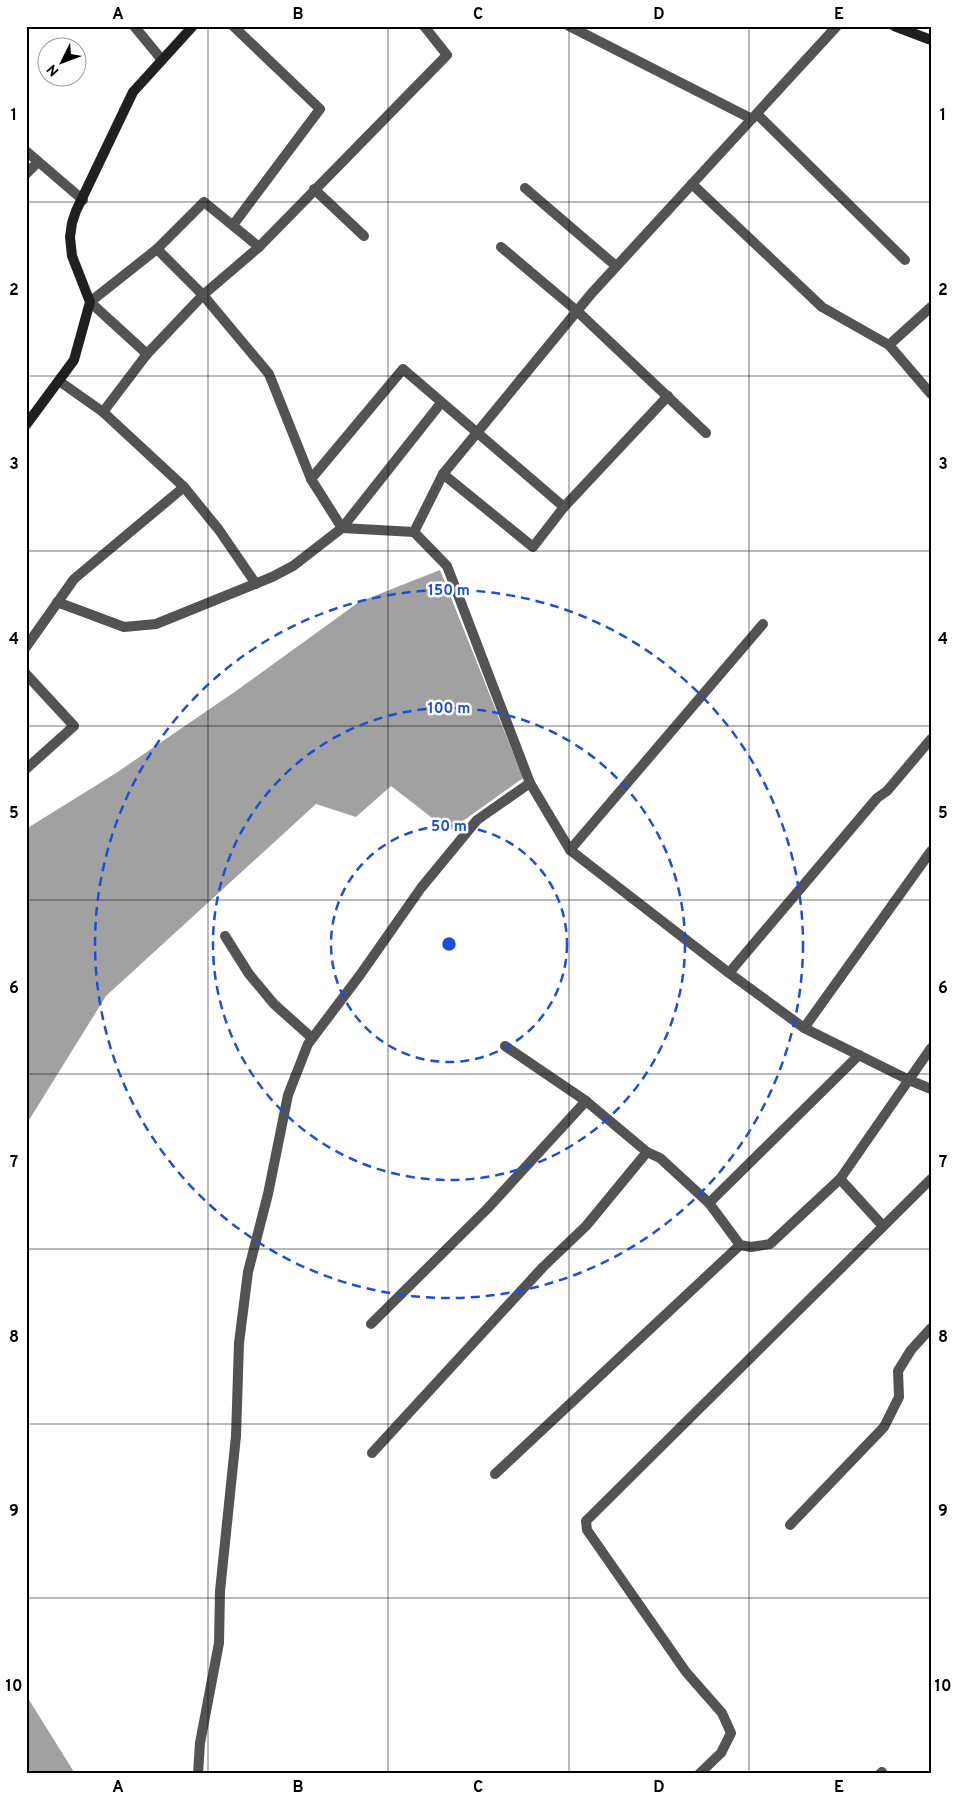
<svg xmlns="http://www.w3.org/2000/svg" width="957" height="1800" viewBox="0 0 957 1800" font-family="Overpass,sans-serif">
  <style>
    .water { fill: #a1a1a1 }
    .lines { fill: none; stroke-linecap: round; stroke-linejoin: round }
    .minor { stroke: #535353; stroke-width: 10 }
    .secondary { stroke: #202020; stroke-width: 10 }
    .grid { fill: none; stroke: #000; stroke-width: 1; stroke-opacity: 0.55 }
    .ring { fill: none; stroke: #1d4ed8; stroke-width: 2.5; stroke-dasharray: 9 6 }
    .centre { fill: #1d4ed8; stroke: #fff; stroke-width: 2.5 }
    .ring-label { font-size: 15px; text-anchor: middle; font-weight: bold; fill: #1d4ed8; stroke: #fff; stroke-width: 5; stroke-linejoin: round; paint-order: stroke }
    .neatline { fill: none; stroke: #000; stroke-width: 2 }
    .grid-label { font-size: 16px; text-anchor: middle; font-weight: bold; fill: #000 }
  </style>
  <rect width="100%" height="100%" fill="#fff"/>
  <g class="water">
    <path d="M440,570L523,778L449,831L391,786L356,817L316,804L106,996L26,1125V829L116,773L236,691L359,602Z"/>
    <path d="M26,1695L74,1772L73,1774H26Z"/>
  </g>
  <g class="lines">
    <g class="minor">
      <path d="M134,26L162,60"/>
      <path d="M233,26L320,109L233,225"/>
      <path d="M569,26L752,119"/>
      <path d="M837,26L591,294L443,474L414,532L447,566L530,783L570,850L729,973L804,1028L909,1080L931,1089"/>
      <path d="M757,114L905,260"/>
      <path d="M26,151L83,200"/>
      <path d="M26,174L38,162"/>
      <path d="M692,184L822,307L889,345L931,394"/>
      <path d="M525,188L616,266"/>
      <path d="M314,189L364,236"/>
      <path d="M501,247L577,311L706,433"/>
      <path d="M157,249L204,202L259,247"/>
      <path d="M889,345L931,307"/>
      <path d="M103,412L147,354"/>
      <path d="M311,479L403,369L564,507L533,547L443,474"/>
      <path d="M184,487L219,530L256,584"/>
      <path d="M564,507L668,396"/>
      <path d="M414,532L342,528L311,479L269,374L203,295L157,249L90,302L147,354L203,295L259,247L447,55L424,26"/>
      <path d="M57,602L124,627L156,624L272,577L293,566L342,528L441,403"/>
      <path d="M26,647L74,579L184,487L103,412L59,381"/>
      <path d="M26,674L74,726L26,769"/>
      <path d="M570,850L763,624"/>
      <path d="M225,936L249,974L274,1004L312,1038"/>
      <path d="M729,973L877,798L887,791L931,739"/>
      <path d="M804,1028L931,851"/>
      <path d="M505,1046L586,1101L647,1152L660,1158L709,1203L740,1245L751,1247L770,1244L840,1179L931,1048"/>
      <path d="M840,1179L883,1226"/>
      <path d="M709,1203L859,1055"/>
      <path d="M371,1324L488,1208L586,1101"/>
      <path d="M372,1453L543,1267L586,1226L647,1152"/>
      <path d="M495,1474L740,1245"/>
      <path d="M790,1525L884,1427L899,1397L898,1371L911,1350L931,1328"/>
      <path d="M198,1774L200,1743L219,1643L220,1591L236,1436L239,1343L248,1272L268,1194L288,1095L308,1044L360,975L421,888L477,820L530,783"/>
      <path d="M699,1774L721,1753L731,1733L722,1713L686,1672L587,1530L586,1521L931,1179"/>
      <path d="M880,1774L882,1772"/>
    </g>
    <g class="secondary">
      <path d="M894,26L931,40"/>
      <path d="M26,425L74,360L90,302L72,256L70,237L72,223L76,211L133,92L193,26"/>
    </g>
  </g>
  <path class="grid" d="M208,26V1774M388,26V1774M569,26V1774M749,26V1774M26,202H931M26,376H931M26,551H931M26,726H931M26,900H931M26,1074H931M26,1249H931M26,1424H931M26,1598H931"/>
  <g class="ring">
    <circle cx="449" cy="944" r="118"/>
    <circle cx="449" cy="944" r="236"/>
    <circle cx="449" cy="944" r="354"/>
  </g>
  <circle cx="449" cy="944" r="8" class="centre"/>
  <g class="ring-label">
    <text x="449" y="595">150 m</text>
    <text x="449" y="713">100 m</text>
    <text x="449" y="831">50 m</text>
  </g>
  <rect width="957" height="1800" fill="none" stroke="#ffffff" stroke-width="55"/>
  <g transform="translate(62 62) rotate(228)"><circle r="24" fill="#ffffff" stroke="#999999"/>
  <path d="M0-4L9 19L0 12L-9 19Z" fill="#000000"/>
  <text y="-8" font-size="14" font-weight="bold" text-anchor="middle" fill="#000000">N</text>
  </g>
  <rect x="28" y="28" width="902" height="1744" class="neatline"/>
  <g class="grid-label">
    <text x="118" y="19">A</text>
    <text x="298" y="19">B</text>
    <text x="478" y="19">C</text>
    <text x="659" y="19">D</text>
    <text x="839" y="19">E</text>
    <text x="14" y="120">1</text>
    <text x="943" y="120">1</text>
    <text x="14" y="295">2</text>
    <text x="943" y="295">2</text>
    <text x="14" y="469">3</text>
    <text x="943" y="469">3</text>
    <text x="14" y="644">4</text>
    <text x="943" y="644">4</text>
    <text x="14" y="818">5</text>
    <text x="943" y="818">5</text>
    <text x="14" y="993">6</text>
    <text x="943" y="993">6</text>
    <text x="14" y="1167">7</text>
    <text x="943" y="1167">7</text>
    <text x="14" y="1342">8</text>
    <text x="943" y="1342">8</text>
    <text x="14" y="1516">9</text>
    <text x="943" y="1516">9</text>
    <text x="14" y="1691">10</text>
    <text x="943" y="1691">10</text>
    <text x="118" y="1792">A</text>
    <text x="298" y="1792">B</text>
    <text x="478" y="1792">C</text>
    <text x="659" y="1792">D</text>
    <text x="839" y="1792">E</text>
  </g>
</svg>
